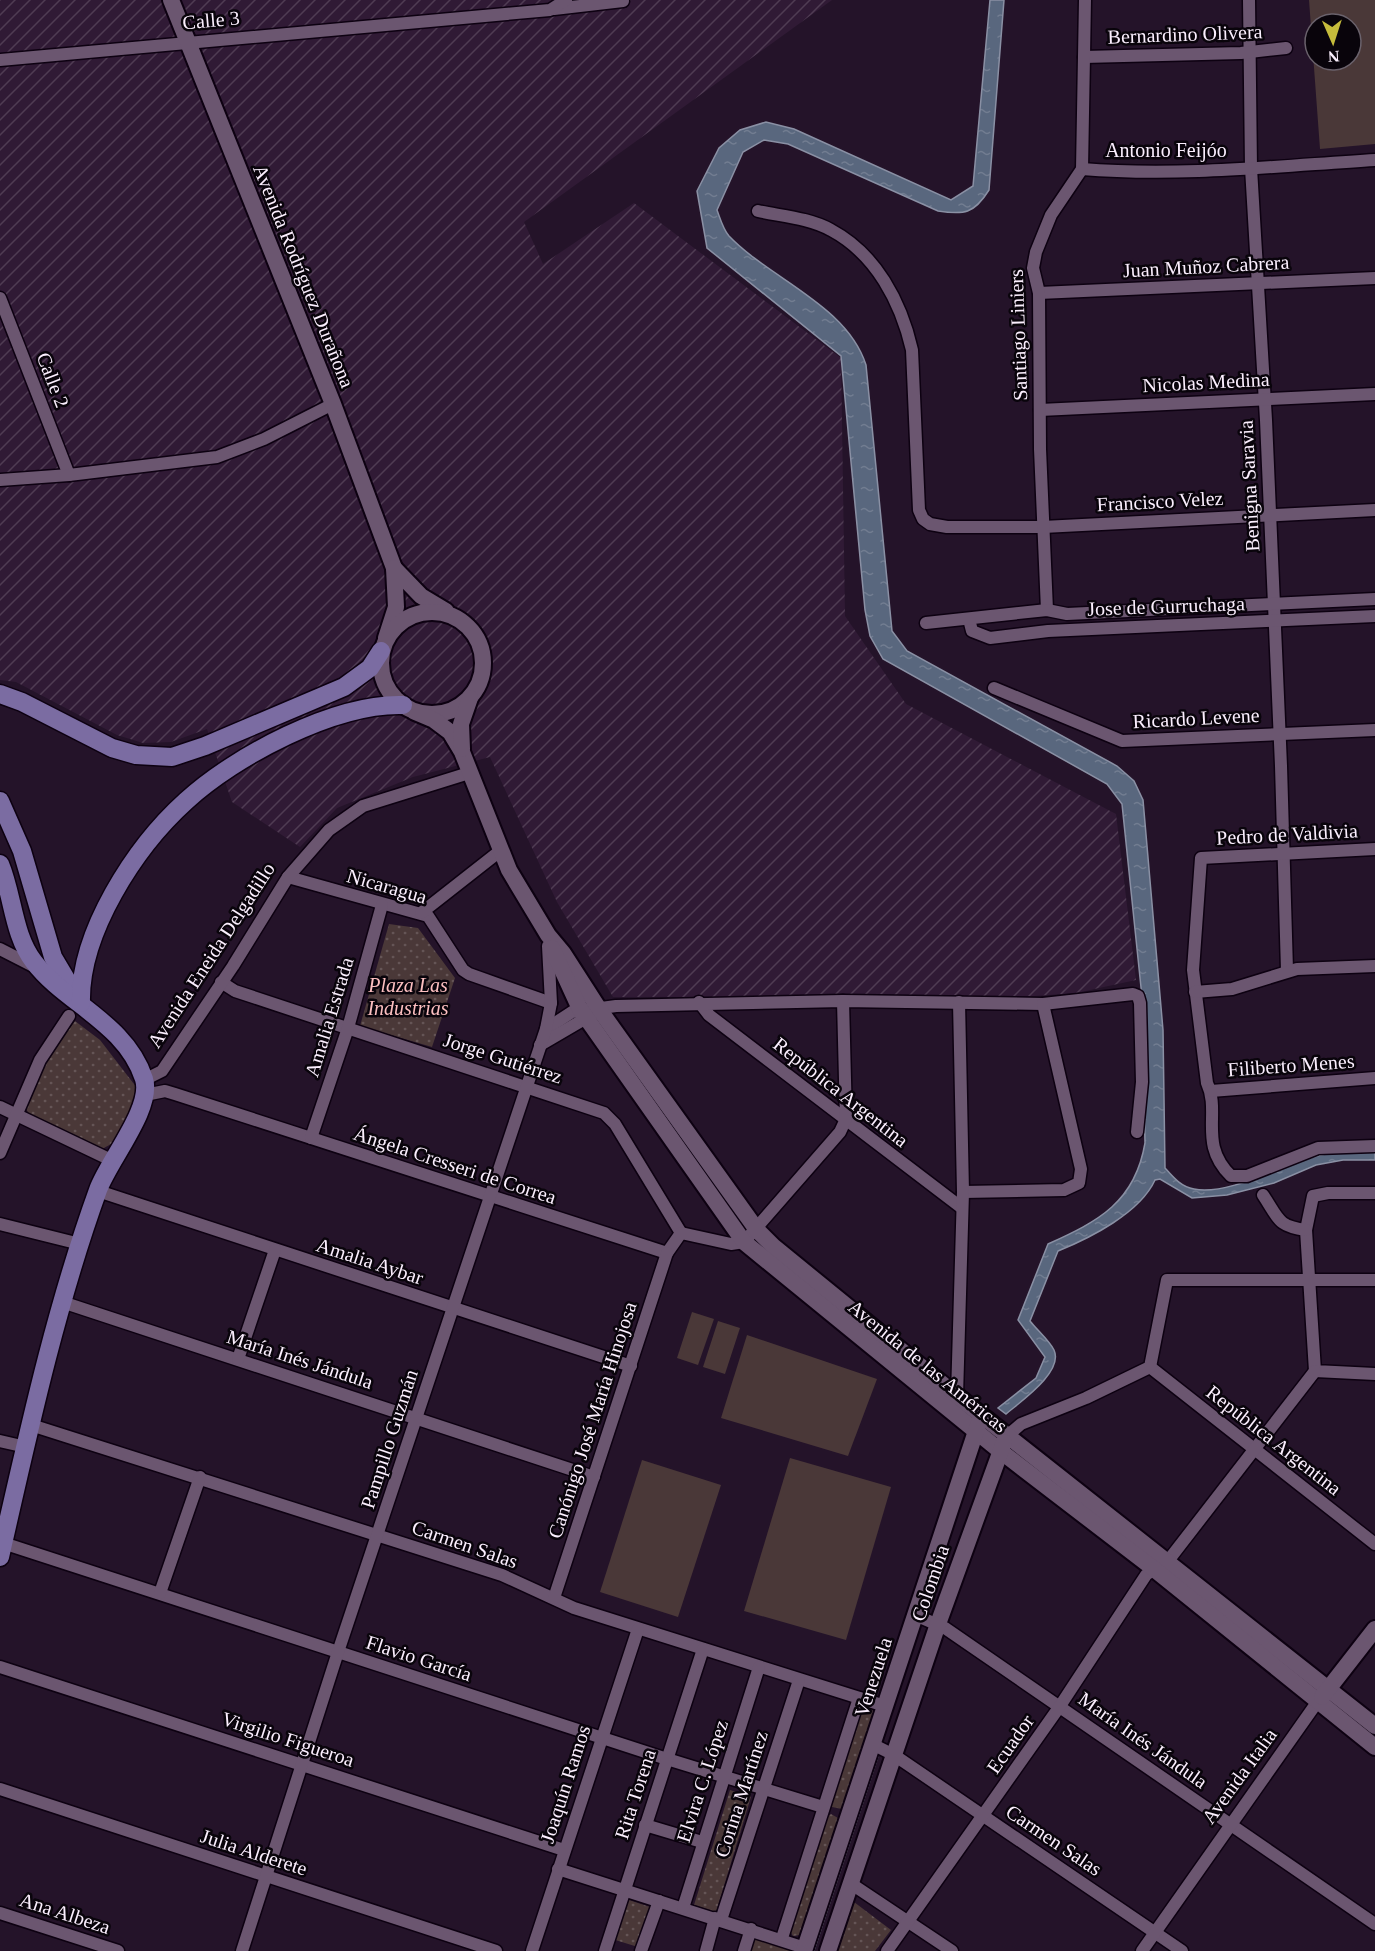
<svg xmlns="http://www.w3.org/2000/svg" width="1375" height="1951" viewBox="0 0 1375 1951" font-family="Georgia,serif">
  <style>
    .industrial { fill: url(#industrial-furrows) }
    .green { fill: #4a3838; fill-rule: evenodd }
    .park { fill: url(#park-dots) }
    .water { fill: url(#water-ripples); stroke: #8a90a4; stroke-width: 1.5 }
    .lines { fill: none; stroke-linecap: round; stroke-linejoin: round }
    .stream { stroke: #8a90a4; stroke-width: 3 }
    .street-casing { stroke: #0d0111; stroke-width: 15 }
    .secondary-casing { stroke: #0d0111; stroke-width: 20 }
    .primary-casing { stroke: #0d0111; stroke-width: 21 }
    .street { stroke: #6b5670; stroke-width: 12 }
    .secondary { stroke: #6b5670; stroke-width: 16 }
    .primary { stroke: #7b6ca2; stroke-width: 18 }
    .labels { text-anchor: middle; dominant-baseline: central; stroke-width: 5; stroke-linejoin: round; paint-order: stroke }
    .street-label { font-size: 20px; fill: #fbeffe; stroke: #09040b }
    .park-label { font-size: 20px; font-style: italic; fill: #fcbfc0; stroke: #09040b }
  </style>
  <defs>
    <pattern id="industrial-furrows" width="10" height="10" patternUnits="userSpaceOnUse" patternTransform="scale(1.5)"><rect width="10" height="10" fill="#301a35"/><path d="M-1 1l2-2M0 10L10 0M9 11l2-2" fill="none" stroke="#4f3c53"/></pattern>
    <pattern id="park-dots" width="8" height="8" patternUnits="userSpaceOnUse" patternTransform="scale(1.5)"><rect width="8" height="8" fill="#4a3838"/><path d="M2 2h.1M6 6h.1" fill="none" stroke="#655556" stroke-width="1.8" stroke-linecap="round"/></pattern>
    <pattern id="water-ripples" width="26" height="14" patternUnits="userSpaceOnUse" patternTransform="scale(1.5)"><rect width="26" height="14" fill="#59677e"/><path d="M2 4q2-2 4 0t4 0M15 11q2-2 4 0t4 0" fill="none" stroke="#727d91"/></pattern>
  </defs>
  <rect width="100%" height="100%" fill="#241329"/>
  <path class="industrial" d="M0,0H832L524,222L543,264L634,203L841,358L845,616L906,704L1116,814L1136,980L1076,993L1034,996L613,997L557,902L490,757L413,777L337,808L300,847L232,802L207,729L171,742L143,743L117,735L16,682L0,680Z"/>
  <g class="green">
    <path d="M1309,0H1375V144L1320,149ZM1315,24H1351V60H1315Z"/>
    <path d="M692,1312L714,1319L698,1365L677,1358Z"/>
    <path d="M718,1321L740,1328L725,1374L703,1367Z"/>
    <path d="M747,1335L877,1379L848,1456L721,1418Z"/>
    <path d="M790,1458L891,1487L846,1640L744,1611Z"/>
    <path d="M642,1460L721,1485L678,1617L600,1592Z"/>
  </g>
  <g class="park">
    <path d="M389,924L418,928L455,978L432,1047L360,1026Z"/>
    <path d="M75,1021L100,1040L137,1088L138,1103L115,1142L102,1149L29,1114L24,1105L47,1057Z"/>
    <path d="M864,1709H872L874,1714L845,1805L842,1809L832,1807L831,1803L860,1713Z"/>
    <path d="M730,1790L751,1797L716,1912L694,1905Z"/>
    <path d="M831,1814L838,1818V1822L800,1935L793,1936L790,1931L826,1818Z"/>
    <path d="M626,1899L653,1908L638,1947L612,1939Z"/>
    <path d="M854,1902L891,1930L875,1951H838Z"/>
    <path d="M754,1937L789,1945L792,1951H749Z"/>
  </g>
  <path class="water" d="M990,0H1004L989,190C974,214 964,215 938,211L788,144L764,140L743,152L717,210C720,218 723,229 729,236C770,279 847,305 866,365L892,631L907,651L1117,766L1134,781L1143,800L1163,1030L1165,1168C1173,1177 1181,1187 1194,1189C1225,1196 1280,1167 1310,1158C1332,1151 1353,1151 1375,1151V1160H1343L1316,1165L1274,1183L1227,1195L1192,1198L1160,1179L1155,1180C1140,1213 1090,1238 1058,1251L1030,1321C1037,1330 1049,1340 1054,1350C1064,1372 1020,1402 1006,1414L998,1408L1036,1378L1045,1357L1018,1320L1048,1244C1099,1221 1135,1202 1145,1143L1142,997L1122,804L1107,784L883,659L870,636L865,610L841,356L707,248L697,191L719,148L740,130L766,122L794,129L951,200L973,186Z"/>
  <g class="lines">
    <path class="stream" d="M813,1951L878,1754"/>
    <g class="street-casing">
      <g id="street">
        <path d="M1249,0L1251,168L1266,420L1281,766L1287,970"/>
        <path d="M554,9L623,1"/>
        <path d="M1084,57L1241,53L1286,48"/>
        <path d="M0,60L550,10L566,0"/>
        <path d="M1082,169C1179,177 1278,166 1375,160"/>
        <path d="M758,211C781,216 810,218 831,230C876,254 901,302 912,350L919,510L923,519L930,524L947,527H1043L1375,510"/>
        <path d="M1039,293L1375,278"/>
        <path d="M0,298L69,475"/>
        <path d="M1040,410L1375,394"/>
        <path d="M0,480L69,475L217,457L264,439L333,404"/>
        <path d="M1047,610L1040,449L1039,293L1033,268L1036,252L1051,215L1082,169L1085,0"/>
        <path d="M969,619L972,631L990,638L1048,631L1375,616"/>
        <path d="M926,623L1047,610L1067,614L1375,599"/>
        <path d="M994,688L1122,741L1375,730"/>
        <path d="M1375,849L1201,858L1193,970L1207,1083C1221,1113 1198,1144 1231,1176H1247L1318,1148L1375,1146"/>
        <path d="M288,877L428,916L463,970L469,974L551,1003"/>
        <path d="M421,913L500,851"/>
        <path d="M0,949L39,969"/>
        <path d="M221,982L235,991L604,1113L615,1124L681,1233"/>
        <path d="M1195,992L1232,989L1297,969L1375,966"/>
        <path d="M699,1002L709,1015L962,1208"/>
        <path d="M546,1029L572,1012L616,1006L843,1001L1043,1004L1133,994L1138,996L1140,1003L1142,1082L1137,1132"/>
        <path d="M540,1045L593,1014"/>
        <path d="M144,1080L162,1071L233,966L288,877L329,830L363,806L469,773"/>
        <path d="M1211,1091L1375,1078"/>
        <path d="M145,1095L165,1091L175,1094L667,1253L681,1233L731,1244L744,1242L840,1132L846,1119L843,1001"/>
        <path d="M0,1107L111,1160"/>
        <path d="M311,1138L348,1028L382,905"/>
        <path d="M0,1153L40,1060L69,1016"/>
        <path d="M98,1191L631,1366"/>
        <path d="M963,1192L1064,1190L1079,1183L1081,1169L1043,1004"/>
        <path d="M1375,1193H1328L1313,1196L1306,1230L1315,1371L1375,1374"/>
        <path d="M1263,1195C1279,1219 1277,1226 1306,1230"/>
        <path d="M0,1224L80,1244"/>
        <path d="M62,1302L594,1477"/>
        <path d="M238,1359L275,1250"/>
        <path d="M1150,1367L1375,1544"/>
        <path d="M957,1396L963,1192L959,1002"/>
        <path d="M31,1425L502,1575L574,1608L885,1706"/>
        <path d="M1007,1436L1021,1424L1086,1398L1150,1367L1167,1280H1375"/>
        <path d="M0,1441L26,1447"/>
        <path d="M3,1543L667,1759L823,1807"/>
        <path d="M160,1593L200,1477"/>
        <path d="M554,1598L667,1253"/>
        <path d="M915,1615L945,1628L1375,1924"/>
        <path d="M0,1667L564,1850"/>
        <path d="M872,1744L894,1755L1182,1951"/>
        <path d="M0,1789L496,1951"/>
        <path d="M645,1825L702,1842"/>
        <path d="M558,1869L805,1948"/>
        <path d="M850,1883L952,1951"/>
        <path d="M683,1908L759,1667"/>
        <path d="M0,1913L118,1951"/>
        <path d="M721,1920L799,1680"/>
        <path d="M782,1938L859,1698"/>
        <path d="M242,1951L338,1652L546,1029L551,1003L548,946"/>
        <path d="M532,1951L638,1629"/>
        <path d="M605,1951L703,1649"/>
        <path d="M641,1951L659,1901"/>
        <path d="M706,1951L715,1918"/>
        <path d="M744,1951L751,1929"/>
        <path d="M887,1951L1060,1706L1146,1575L1171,1557L1315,1371"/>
        <path d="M1142,1951L1318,1701"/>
      </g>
    </g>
    <g class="secondary-casing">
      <g id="secondary">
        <path d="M171,0L333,404L394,568L396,607L386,638"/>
        <path d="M394,568L421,596L446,611"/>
        <circle cx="432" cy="663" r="51"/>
        <path d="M415,712L434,720L450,732L462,752L509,870L548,935L563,953L599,1009L757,1230L773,1246L957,1396L1375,1726"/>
        <path d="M462,749L461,724L470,698"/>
        <path d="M552,948L580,1009L744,1242L999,1450L1154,1569L1375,1747"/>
        <path d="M1322,1697L1375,1629"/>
        <path d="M804,1951L979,1422"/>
        <path d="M828,1951L938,1624L1004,1442"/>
      </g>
    </g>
    <g class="primary-casing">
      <g id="primary">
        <path d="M0,694L22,702L112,748L136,755L172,757L205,746L344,687L370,668L381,651"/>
        <path d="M0,801L22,851L53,957L72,989"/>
        <path d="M0,864C13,895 13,935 34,962C65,1003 126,1023 144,1079C153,1108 109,1160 98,1190C55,1309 28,1434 0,1557"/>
        <path d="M81,1003C79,933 135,847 186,801C235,756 335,703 403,705"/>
      </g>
    </g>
    <use href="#street" class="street"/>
    <use href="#secondary" class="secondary"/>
    <use href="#primary" class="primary"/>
  </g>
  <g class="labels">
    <g class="street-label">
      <text transform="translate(211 20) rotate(-5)">Calle 3</text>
      <text transform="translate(1185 34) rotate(-2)">Bernardino Olivera</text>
      <text x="1166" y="150">Antonio Feijóo</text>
      <text transform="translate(1206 266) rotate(-3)">Juan Muñoz Cabrera</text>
      <text transform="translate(304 276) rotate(68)">Avenida Rodríguez Durañona</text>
      <text transform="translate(1018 335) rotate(-92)">Santiago Liniers</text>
      <text transform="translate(53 380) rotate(69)">Calle 2</text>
      <text transform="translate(1206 382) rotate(-3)">Nicolas Medina</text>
      <text transform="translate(1249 486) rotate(-93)">Benigna Saravia</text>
      <text transform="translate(1160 501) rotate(-3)">Francisco Velez</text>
      <text transform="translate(1166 606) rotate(-2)">Jose de Gurruchaga</text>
      <text transform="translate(1196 718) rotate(-3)">Ricardo Levene</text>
      <text transform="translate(1287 834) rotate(-3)">Pedro de Valdivia</text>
      <text transform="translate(387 886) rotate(16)">Nicaragua</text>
      <text transform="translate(211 955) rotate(-57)">Avenida Eneida Delgadillo</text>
      <text transform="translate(329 1017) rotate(-73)">Amalia Estrada</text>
      <text transform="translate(503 1058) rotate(18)">Jorge Gutiérrez</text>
      <text transform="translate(1291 1065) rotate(-4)">Filiberto Menes</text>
      <text transform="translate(841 1092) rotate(38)">República Argentina</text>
      <text transform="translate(455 1165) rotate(18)">Ángela Cresseri de Correa</text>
      <text transform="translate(370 1261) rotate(18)">Amalia Aybar</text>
      <text transform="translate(300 1359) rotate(18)">María Inés Jándula</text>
      <text transform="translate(928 1366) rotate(39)">Avenida de las Américas</text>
      <text transform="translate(592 1420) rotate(-72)">Canónigo José María Hinojosa</text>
      <text transform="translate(389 1439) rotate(-72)">Pampillo Guzmán</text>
      <text transform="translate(1274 1440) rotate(38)">República Argentina</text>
      <text transform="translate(465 1544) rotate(19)">Carmen Salas</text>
      <text transform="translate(930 1583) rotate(-71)">Colombia</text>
      <text transform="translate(419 1658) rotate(18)">Flavio García</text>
      <text transform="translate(873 1677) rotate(-72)">Venezuela</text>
      <text transform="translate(288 1739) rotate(18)">Virgilio Figueroa</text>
      <text transform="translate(1143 1740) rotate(35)">María Inés Jándula</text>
      <text transform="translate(1010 1744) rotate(-55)">Ecuador</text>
      <text transform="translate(1239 1776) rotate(-54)">Avenida Italia</text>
      <text transform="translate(702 1781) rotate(-72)">Elvira C. López</text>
      <text transform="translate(565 1784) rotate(-72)">Joaquín Ramos</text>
      <text transform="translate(635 1794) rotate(-72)">Rita Torena</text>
      <text transform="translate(741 1794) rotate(-72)">Corina Martínez</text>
      <text transform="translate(1054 1840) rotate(34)">Carmen Salas</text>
      <text transform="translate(254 1852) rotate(18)">Julia Alderete</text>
      <text transform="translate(65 1913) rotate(18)">Ana Albeza</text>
    </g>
    <g class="park-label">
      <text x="408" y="985">Plaza Las<tspan x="408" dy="23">Industrias</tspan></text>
    </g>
  </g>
  <g transform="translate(1333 42) rotate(177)"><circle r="28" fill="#09040b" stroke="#6a626c" stroke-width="1.5"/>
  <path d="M0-4.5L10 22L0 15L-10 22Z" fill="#c6bc3c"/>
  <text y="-9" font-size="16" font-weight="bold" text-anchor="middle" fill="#fbeffe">N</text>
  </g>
</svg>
